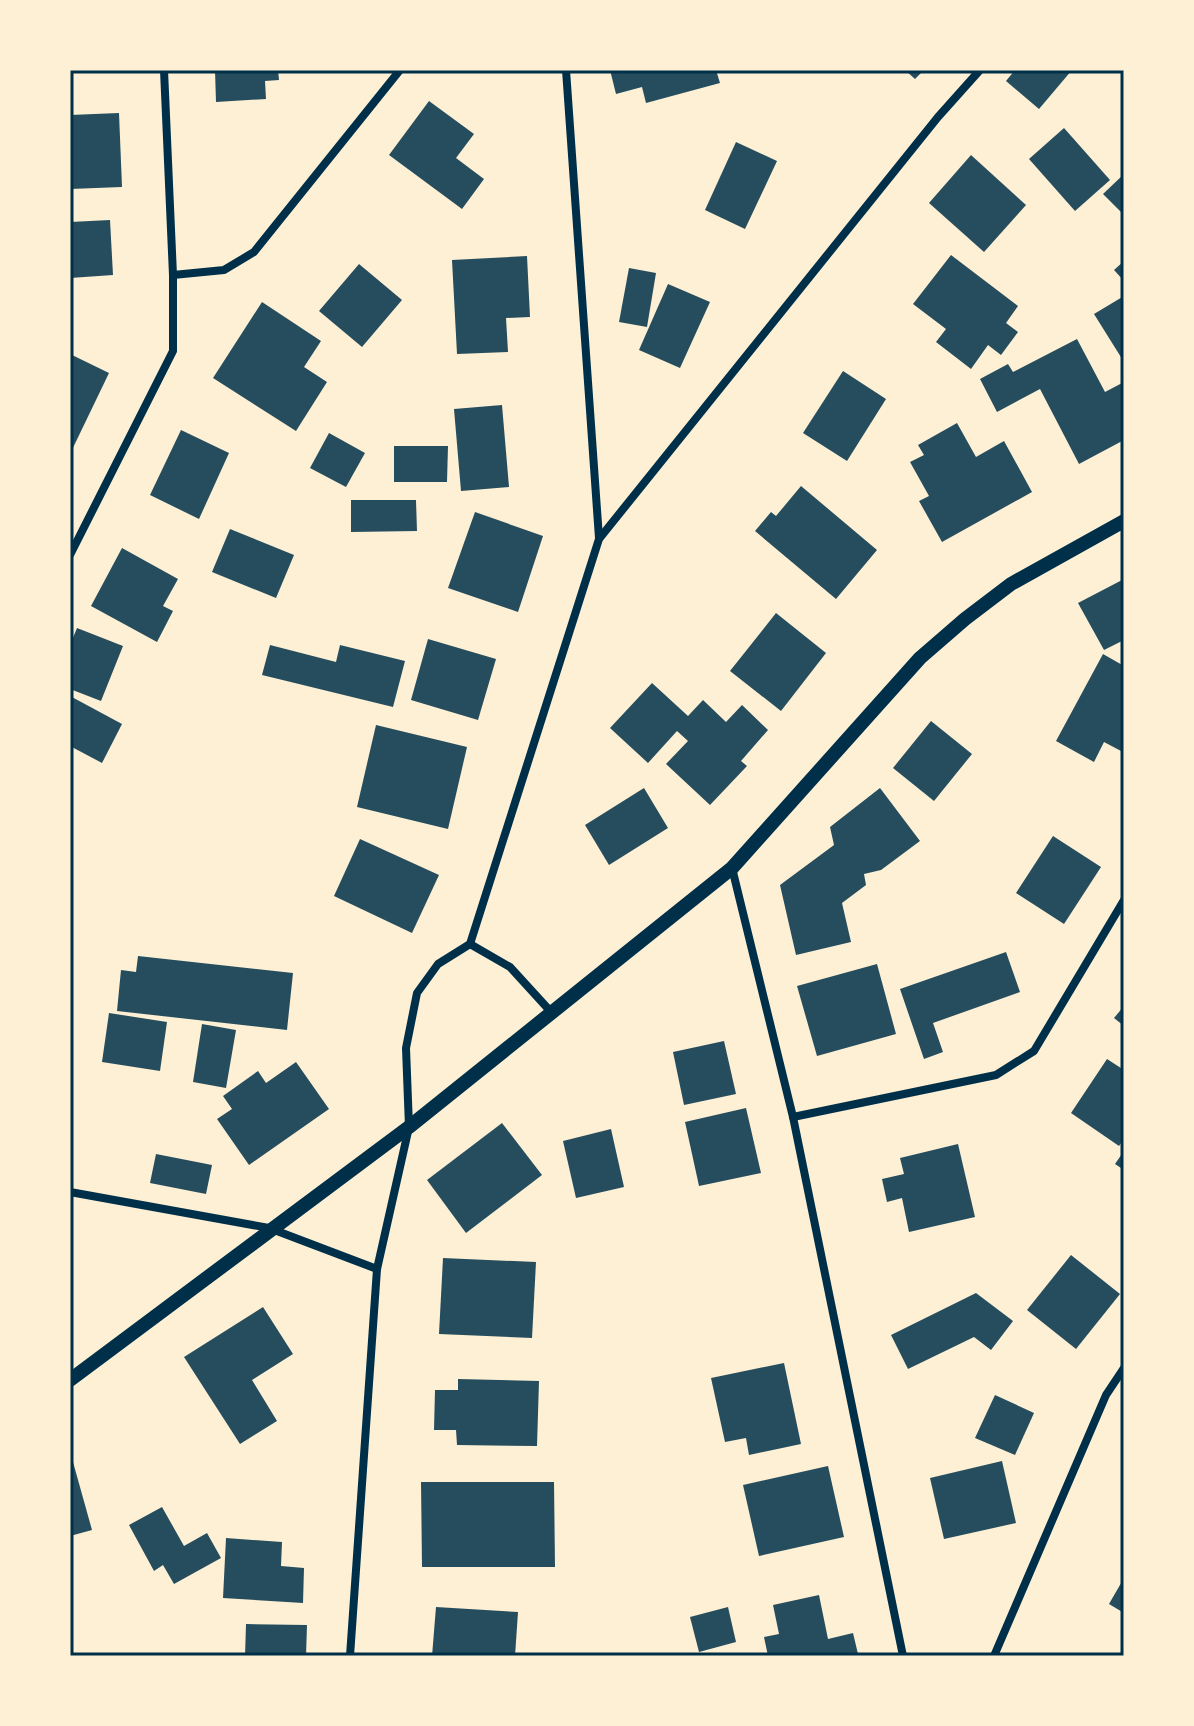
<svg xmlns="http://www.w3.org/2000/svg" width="1194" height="1726" viewBox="0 0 1194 1726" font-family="Karla,sans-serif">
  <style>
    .building { fill: #264d5e }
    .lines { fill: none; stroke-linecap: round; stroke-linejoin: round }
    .minor { stroke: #003049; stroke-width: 8 }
    .tertiary { stroke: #003049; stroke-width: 14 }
    .neatline { fill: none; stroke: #003049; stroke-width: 3 }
  </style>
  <rect width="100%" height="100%" fill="#fdf0d5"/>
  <g class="building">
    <path d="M215,70H278L279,80L265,81L266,99L216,102Z"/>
    <path d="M610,70H716L720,83L646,103L642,87L616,94Z"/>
    <path d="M905,70H924L915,79Z"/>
    <path d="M1015,70H1072L1039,109L1006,81Z"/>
    <path d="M429,101L474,134L456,158L484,179L462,209L389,155Z"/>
    <path d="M119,113L122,187L70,189V115Z"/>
    <path d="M1064,128L1110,180L1075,211L1029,159Z"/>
    <path d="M736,142L777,161L745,229L705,210Z"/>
    <path d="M971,155L1026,205L984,252L929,203Z"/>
    <path d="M1124,174V215L1103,194Z"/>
    <path d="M110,220L113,275L70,278V222Z"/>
    <path d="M951,255L1018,306L1006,323L1018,332L1001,355L988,345L971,369L936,342L946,329L913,304Z"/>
    <path d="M527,256L530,317L506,318L508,352L457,354L452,260Z"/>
    <path d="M1124,261V281L1114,270Z"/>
    <path d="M359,264L402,300L362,347L319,311Z"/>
    <path d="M629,268L656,273L647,327L619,322Z"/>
    <path d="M668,284L710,302L680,368L639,350Z"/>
    <path d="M1124,296V362L1094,314Z"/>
    <path d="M262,302L321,341L304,367L327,382L296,431L213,378Z"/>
    <path d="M1077,339L1105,392L1124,382V440L1079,464L1040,389L997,412L980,379L1008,364L1013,372Z"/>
    <path d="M70,354L109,373L70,454Z"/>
    <path d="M843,371L886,399L847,461L803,433Z"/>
    <path d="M502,405L509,487L461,491L454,409Z"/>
    <path d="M957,423L976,457L1004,441L1032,492L942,542L919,501L929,496L910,462L924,455L918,445Z"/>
    <path d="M181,430L229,453L199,519L150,495Z"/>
    <path d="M329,433L365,453L346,487L310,468Z"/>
    <path d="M394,446H448L447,482H394Z"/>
    <path d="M801,486L877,550L836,599L755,531L771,512L776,516Z"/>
    <path d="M351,500H416L417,531L351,532Z"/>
    <path d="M475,512L543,536L518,612L448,588Z"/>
    <path d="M230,529L294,555L276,598L212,572Z"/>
    <path d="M122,548L178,579L163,606L173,611L157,642L91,606Z"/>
    <path d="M1124,579V640L1104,650L1078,603Z"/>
    <path d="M776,613L826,653L781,711L730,671Z"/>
    <path d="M77,628L123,646L101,701L70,689V645Z"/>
    <path d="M428,639L496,659L478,720L411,700Z"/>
    <path d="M270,645L336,662L340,645L405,661L393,707L262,675Z"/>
    <path d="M1103,654L1124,666V746L1121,751L1104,742L1094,762L1056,741Z"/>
    <path d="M652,683L688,716L703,700L726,722L742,705L768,730L741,761L747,766L710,805L666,764L688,741L677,731L648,763L610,728Z"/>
    <path d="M70,696L122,724L102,763L70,746Z"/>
    <path d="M931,721L972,754L934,801L893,768Z"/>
    <path d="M376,725L467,747L448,829L357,807Z"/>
    <path d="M644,788L668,828L609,865L585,825Z"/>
    <path d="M880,788L920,841L881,870L864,874L866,885L842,903L851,942L796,955L780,885L834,845L830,827Z"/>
    <path d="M1053,836L1101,867L1064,924L1016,893Z"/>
    <path d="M360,839L439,875L412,933L334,896Z"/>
    <path d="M1006,952L1020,992L933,1023L943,1052L924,1059L900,989Z"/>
    <path d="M138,956L293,973L287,1030L117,1011L121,970L136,972Z"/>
    <path d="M877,964L896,1034L817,1056L797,986Z"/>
    <path d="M1124,1006V1026L1114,1018Z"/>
    <path d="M109,1013L167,1022L160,1071L102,1062Z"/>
    <path d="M202,1024L236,1030L226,1088L193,1082Z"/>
    <path d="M724,1041L736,1094L684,1105L673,1052Z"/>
    <path d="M1107,1059L1124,1070V1139L1119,1146L1071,1113Z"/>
    <path d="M296,1062L329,1109L249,1165L217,1119L232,1109L223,1096L258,1071L266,1083Z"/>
    <path d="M746,1108L761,1173L699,1186L685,1122Z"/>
    <path d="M502,1123L542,1175L466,1233L427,1180Z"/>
    <path d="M611,1129L624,1187L576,1198L563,1141Z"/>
    <path d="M958,1144L975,1217L909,1232L902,1198L887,1202L882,1179L904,1174L900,1158Z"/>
    <path d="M1124,1151V1170L1115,1164Z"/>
    <path d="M156,1154L212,1165L206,1194L150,1183Z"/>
    <path d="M1071,1255L1120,1294L1076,1349L1027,1310Z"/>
    <path d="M443,1258L536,1262L532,1338L439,1334Z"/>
    <path d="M976,1293L1013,1321L991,1350L974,1337L908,1369L891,1335Z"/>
    <path d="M263,1307L293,1354L252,1380L277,1421L240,1444L184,1357Z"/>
    <path d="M784,1363L801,1444L749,1455L746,1438L725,1442L711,1378Z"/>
    <path d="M458,1379L539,1381L537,1446L457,1445L456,1430H434L435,1390H458Z"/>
    <path d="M995,1395L1034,1413L1015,1455L975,1438Z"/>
    <path d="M1002,1461L1016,1523L944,1539L930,1478Z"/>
    <path d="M70,1462H73L92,1530L70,1536Z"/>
    <path d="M828,1466L844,1537L759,1556L743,1485Z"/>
    <path d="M421,1482H554L555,1567H422Z"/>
    <path d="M162,1507L184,1546L207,1533L221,1558L174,1584L163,1565L154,1571L129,1525Z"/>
    <path d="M226,1538L282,1542L281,1566L304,1568L303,1603L223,1598Z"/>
    <path d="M1124,1578V1613L1109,1604Z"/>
    <path d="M819,1595L828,1639L853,1633L858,1654L768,1656L764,1637L779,1634L773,1605Z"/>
    <path d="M436,1607L518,1612L515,1656H432Z"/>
    <path d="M728,1607L736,1642L699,1652L690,1617Z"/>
    <path d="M246,1624L307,1625L306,1656H245Z"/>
  </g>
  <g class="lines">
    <g class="minor">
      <path d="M566,70L599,538"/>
      <path d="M173,275L224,270L254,252L400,70"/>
      <path d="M70,555L173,351V275L164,70"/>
      <path d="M732,868L793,1117L903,1656"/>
      <path d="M470,944L510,967L552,1013"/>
      <path d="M793,1117L996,1075L1034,1051L1124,900"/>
      <path d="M70,1192L269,1228L377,1269"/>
      <path d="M350,1656L377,1269L409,1127L406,1048L417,993L438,964L470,944L599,539L938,117L980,70"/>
      <path d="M994,1656L1106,1395L1124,1368"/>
    </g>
    <path class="tertiary" d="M70,1380L409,1127L732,868L920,658L965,619L1011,584L1124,521"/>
  </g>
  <rect width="1194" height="1726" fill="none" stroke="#fdf0d5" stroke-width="144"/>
  <rect x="72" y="72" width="1050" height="1582" class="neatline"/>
</svg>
